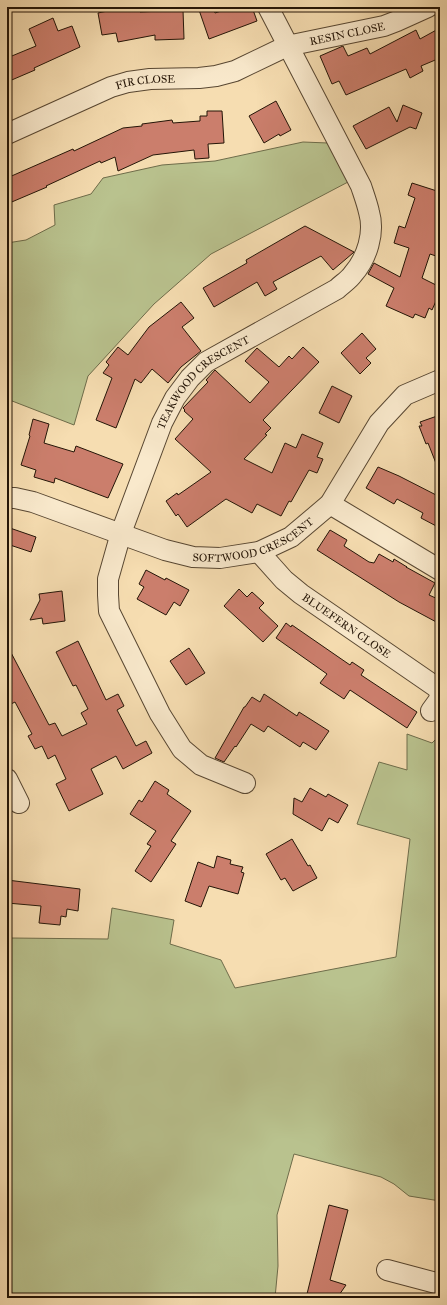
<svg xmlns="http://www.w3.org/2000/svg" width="447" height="1305" viewBox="0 0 447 1305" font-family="'IM FELL Great Primer',serif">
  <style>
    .green { fill: #b9c28e; stroke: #6e6c4a }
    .building { fill: #cb7e6c; stroke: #241507 }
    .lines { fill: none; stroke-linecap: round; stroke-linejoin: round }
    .minor-casing { stroke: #584732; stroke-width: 22 }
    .minor { stroke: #f9e9cc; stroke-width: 20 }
    .labels { text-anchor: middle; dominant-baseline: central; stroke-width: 3; stroke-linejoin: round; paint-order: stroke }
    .street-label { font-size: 11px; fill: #241507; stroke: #f9e9cc }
  </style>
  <rect width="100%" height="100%" fill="#f6ddb1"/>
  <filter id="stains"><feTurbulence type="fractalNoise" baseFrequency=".005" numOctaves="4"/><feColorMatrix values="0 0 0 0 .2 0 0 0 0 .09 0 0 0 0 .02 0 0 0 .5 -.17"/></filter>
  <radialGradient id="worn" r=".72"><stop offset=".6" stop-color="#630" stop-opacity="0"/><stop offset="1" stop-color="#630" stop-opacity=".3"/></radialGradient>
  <g class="green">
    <path d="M303,142L328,143L348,182L211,254L154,304L88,376L74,425L7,399V243L26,240L55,225L54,205L91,194L103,178L162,165L215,161Z"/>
    <path d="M407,734L432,743L440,735V1201L409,1196L394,1184L381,1177L294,1154L277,1215L278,1266L275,1298H7V960L11,938L108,939L112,908L174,920L170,944L221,960L235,988L396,957L410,839L357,824L379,762L407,770Z"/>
  </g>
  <g class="building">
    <path d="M111,7H139L140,12L183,10L184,39L155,40V35L118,42L116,33L102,35L98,13L112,10Z"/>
    <path d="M198,7H213L215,13L234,7H252L257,21L209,39Z"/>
    <path d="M53,18L58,31L72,26L80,47L34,68L35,70L7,82V58L36,46L29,29Z"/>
    <path d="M440,28V58L421,66L423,71L410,78L406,69L346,95L339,81L332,84L320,56L343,46L348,56L367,48L370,54L416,30L420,39Z"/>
    <path d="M276,101L291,130L280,136L279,134L264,143L249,116Z"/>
    <path d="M403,105L422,113L416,129L410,127L366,149L353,126L389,107L397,122Z"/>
    <path d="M207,111H222L224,143L208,144L209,158L195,159L194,150L153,155L118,171L115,157L101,163L100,161L46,186L47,187L7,204V178L73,149L74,151L123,128L142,126V124L172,120L173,123L200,121V116H207Z"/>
    <path d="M412,183L440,192V243L436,256L430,254L422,278L440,287V292L432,310L429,308L425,318L415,314L413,318L386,306L394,288L368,274L374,263L400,277L409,248L394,243L399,226L405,228L415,198L408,195Z"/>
    <path d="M305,226L354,252L353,253L333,270L321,256L273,282L277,289L265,296L257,282L214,307L203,288L247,263L246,260Z"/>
    <path d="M181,302L194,318L182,327L201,351L181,367L168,383L152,369L141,383L135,379L116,428L96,420L112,378L103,373L109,365L106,362L118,347L128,355L149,327Z"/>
    <path d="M362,333L376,349L366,358L371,363L360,374L341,353Z"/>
    <path d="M303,347L319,362L263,420L271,428L265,434L267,435L244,459L272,473L285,443L296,448L302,434L323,443L317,457L323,459L317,473L309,470L291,502L289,501L281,516L257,504L252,513L226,499L187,527L178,514L176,516L166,501L177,493L178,495L211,472L175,439L193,419L184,411L185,410L183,408L208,382L206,380L215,370L250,403L269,382L245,361L257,348L279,367L289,356L292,359Z"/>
    <path d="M332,386L352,396L339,423L319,413Z"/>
    <path d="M440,415V471H439L428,443L426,444L419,426H422L420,422Z"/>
    <path d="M33,419L49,424L44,443L74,452L76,446L123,464L108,498L55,478L54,483L34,477L36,470L21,465L30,436L29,435Z"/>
    <path d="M378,467L399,476L440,497V528L421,518L423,513L397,499L394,504L366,488Z"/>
    <path d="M7,527L36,537L31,552L7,544Z"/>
    <path d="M330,530L347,540L344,546L369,562L374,563L379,554L393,562L394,559L407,567H406L435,583L429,595L440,600V624L399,602L317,550Z"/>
    <path d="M146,570L165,580L166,578L189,590L180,606L174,602L166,615L137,599L144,587L139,584Z"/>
    <path d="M239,589L247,597L252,592L264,603L259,608L278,626L263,642L224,606Z"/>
    <path d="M62,591L65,621L43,624L42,618L30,620L40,600L39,594Z"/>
    <path d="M286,623L291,627L292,625L350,665L352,662L364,670L361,675L417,712L407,728L350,690L344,699L320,683L327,674L276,638Z"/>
    <path d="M78,641L106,700L118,694L124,706L117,710L136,746L146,741L152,753L123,769L116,756L91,769L103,794L69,811L56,784L66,779L55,755L48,759L42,746L35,749L28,736L32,734L15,702L7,706V645L49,725L55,723L62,736L87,724L81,713L88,709L76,685L73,686L56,652Z"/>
    <path d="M189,648L205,673L186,685L170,661Z"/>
    <path d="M264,694L297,716L299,712L329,731L316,750L303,742L300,747L268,726L264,732L251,724L236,747L235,746L224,762L215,758L244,707H245L252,697L260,702Z"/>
    <path d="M155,781L169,790L167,794L191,811L171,841L176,844L151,882L135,871L151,846L147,844L156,831L130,814L139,800L142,802Z"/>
    <path d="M310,788L326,797L328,794L348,805L338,823L329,818L322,831L293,814L294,798L302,802Z"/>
    <path d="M292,839L308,866L310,865L317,878L293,891L285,878L281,880L266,854Z"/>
    <path d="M217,856L231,860L230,864L243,867L241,872L244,873L238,894L209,886L201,907L185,901L198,862L214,868Z"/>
    <path d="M7,880L80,889L78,911L67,909L66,917L61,916L60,925L39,923L41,906L7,903Z"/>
    <path d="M329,1205L348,1210L330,1280L346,1285L337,1298L326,1295V1298H306Z"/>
  </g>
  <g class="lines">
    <g class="minor-casing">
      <g id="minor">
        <path id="s1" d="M7,134L111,87L128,82L150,79L199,78L216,76L235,71L287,46L384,26L397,21L428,7"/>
        <path id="s2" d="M7,498H15L33,502L165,550L193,557L220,558L259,552L291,537L330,504L379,423L405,395L440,380"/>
        <path d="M330,504L440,570"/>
        <path id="s3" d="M259,552L284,580L301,594L436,687L440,692"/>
        <path d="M431,711L439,700L440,694"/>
        <path d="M7,779L19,803"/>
        <path id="s4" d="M245,783L201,765L182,749L160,714L109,611L108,595V579L121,533L162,423L175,398L190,378L206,362L337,289C342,284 349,280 353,274C367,258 375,233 369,212C367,203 364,195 361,186L268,7"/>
        <path d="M387,1270L440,1284"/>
      </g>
    </g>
    <use href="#minor" class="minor"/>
  </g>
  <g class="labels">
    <g class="street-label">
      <text stroke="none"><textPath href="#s1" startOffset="359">RESIN CLOSE</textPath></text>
      <text stroke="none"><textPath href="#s1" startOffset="149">FIR CLOSE</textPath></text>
      <text stroke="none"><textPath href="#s4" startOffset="485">TEAKWOOD CRESCENT</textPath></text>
      <text stroke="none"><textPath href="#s2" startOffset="260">SOFTWOOD CRESCENT</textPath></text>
      <text stroke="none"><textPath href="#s3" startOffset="115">BLUEFERN CLOSE</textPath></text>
    </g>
  </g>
  <rect width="447" height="1305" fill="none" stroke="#f6ddb1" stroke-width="24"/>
  <rect x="8" y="8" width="431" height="1289" fill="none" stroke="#241507" stroke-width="2"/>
  <rect x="12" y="12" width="423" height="1281" fill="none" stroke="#241507"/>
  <rect width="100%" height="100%" filter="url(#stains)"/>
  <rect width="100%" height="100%" fill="url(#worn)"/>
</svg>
